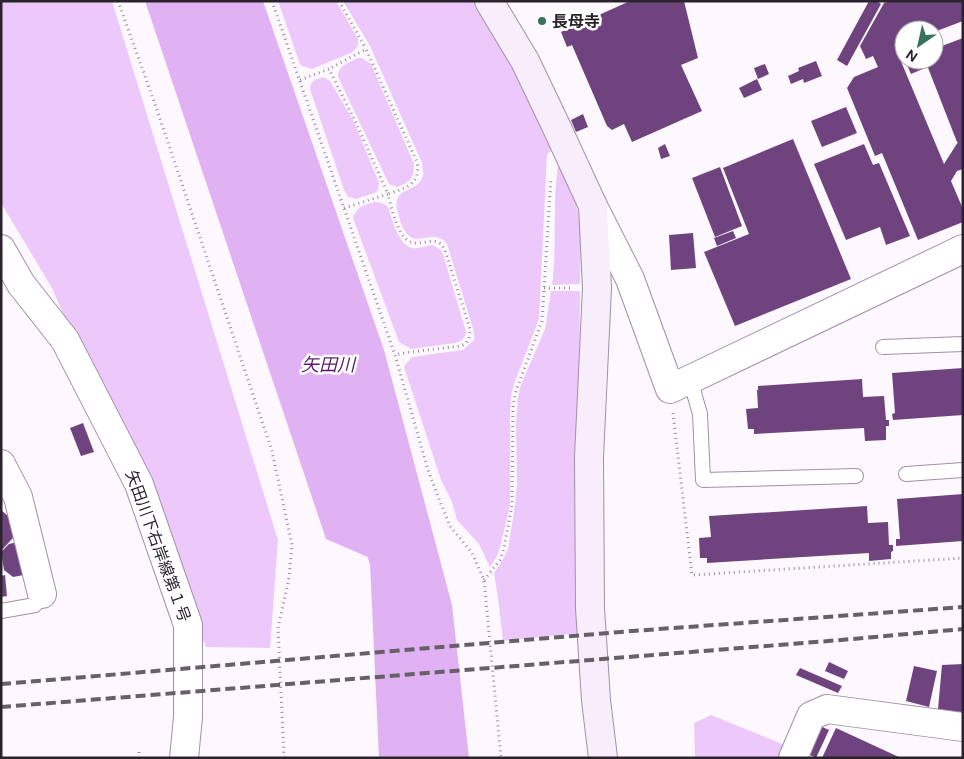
<svg xmlns="http://www.w3.org/2000/svg" width="964" height="759" viewBox="0 0 964 759" font-family="'DM Sans','Noto Sans JP',sans-serif">
  <style>
    .green { fill: #edc9fb }
    .water { fill: #e1b2f3 }
    .lines { fill: none; stroke-linecap: round; stroke-linejoin: round }
    .river { stroke: #e1b2f3; stroke-width: 42 }
    .building { fill: #6f447e }
    .lane-casing { stroke: #a18fa8; stroke-width: 16 }
    .street-casing { stroke: #a18fa8; stroke-width: 30 }
    .secondary-casing { stroke: #a18fa8; stroke-width: 30 }
    .path { stroke: #969198; stroke-width: 3; stroke-dasharray: 1 4; stroke-linecap: butt }
    .lane { stroke: #fff; stroke-width: 14 }
    .street { stroke: #fff; stroke-width: 28 }
    .secondary { stroke: #f8eefb; stroke-width: 28 }
    .rail { stroke: #666068; stroke-width: 4; stroke-dasharray: 10 5; stroke-linecap: butt }
    .poi-dot { fill: #37725c; stroke: #fff; stroke-width: 2 }
    .labels { text-anchor: middle; dominant-baseline: central; stroke-width: 5; stroke-linejoin: round; paint-order: stroke }
    .poi-label { font-size: 16px; font-weight: bold; fill: #2a232c; stroke: #fff; text-anchor: start }
    .street-label { font-size: 16px; fill: #2a232c; stroke: #fff }
    .water-label { font-size: 18px; font-style: italic; fill: #561e69; stroke: #fff }
  </style>
  <rect width="100%" height="100%" fill="#fcf8fd"/>
  <g class="green">
    <path d="M1,1H112L278,540L270,648L206,647L52,288L1,203Z"/>
    <path d="M278,1H336L358,39V45L353,52L312,69L302,66L300,64Z"/>
    <path d="M343,1H475L517,67L554,146L547,155L539,319L514,384L511,397L510,417V505L500,548L496,558L490,567L479,544L457,520L452,502L441,480L404,367L406,364L412,357L463,350L474,340V332L447,244C436,228 418,246 408,235C402,228 400,221 398,213C390,184 419,195 423,175C424,172 422,167 422,163L370,46Z"/>
    <path d="M358,58H362L371,64L414,164C414,179 410,182 397,187L389,184L338,77C338,65 348,63 358,58Z"/>
    <path d="M324,77L330,81L354,122L379,183L378,190L375,193L356,199L348,197L344,190L310,89C310,81 316,79 324,77Z"/>
    <path d="M560,155C567,176 575,196 579,218C582,240 580,263 580,284L552,285C558,242 551,197 560,155Z"/>
    <path d="M374,202C379,202 384,203 388,207C392,218 398,245 412,248C418,249 426,246 432,245L440,249L443,254L466,332C465,339 461,341 455,343L411,349L399,342L353,218C358,206 362,206 374,202Z"/>
    <path d="M551,291H580L579,403L580,633L503,641L498,598L494,573L502,561L508,549L515,505L517,482L516,424L518,397L520,387L545,329Z"/>
    <path d="M711,715L785,745L779,758H695L694,723Z"/>
  </g>
  <path class="water" d="M145,1H263L384,350L452,605L469,758H420L400,571L326,539Z"/>
  <g class="lines">
    <path class="river" d="M376,512L391,562L400,758"/>
  </g>
  <g class="building">
    <path d="M630,1H684L698,58L681,65L702,111L632,142L624,124L612,130L607,126L572,45L567,47L561,32Z"/>
    <path d="M869,1H877L881,4L847,66L837,60Z"/>
    <path d="M890,1H963V21L934,32V30H904V41L895,47L944,164L958,142H957L925,60H934V49L963,38V169L957,171L951,181L963,209V222L918,240L882,153L875,156L847,88L854,77L878,67L873,56L866,59L860,46L884,3Z"/>
    <path d="M904,44V58L899,46Z"/>
    <path d="M905,60H921L925,68L911,74Z"/>
    <path d="M816,61L822,76L804,83L803,79L791,84L788,76L799,71L798,68Z"/>
    <path d="M765,64L769,74L758,79L754,68Z"/>
    <path d="M757,79L762,90L744,98L739,88Z"/>
    <path d="M846,107L857,133L822,147L811,121Z"/>
    <path d="M583,114L588,127L576,132L571,120Z"/>
    <path d="M793,139L851,279L735,326L704,252L749,234L723,168Z"/>
    <path d="M665,144L670,156L661,159L658,148Z"/>
    <path d="M864,144L873,165L879,163L910,236L886,245L880,227L846,240L814,164Z"/>
    <path d="M720,167L742,226L715,237L692,178Z"/>
    <path d="M733,231L736,238L717,246L714,238Z"/>
    <path d="M693,233L696,268L671,270L669,235Z"/>
    <path d="M963,368V415L893,420L892,414L895,413L892,373Z"/>
    <path d="M862,379L863,397L884,396L886,420H889V426H886V440L865,441L864,428L754,434V429H748L746,409L758,408L757,390H758V386Z"/>
    <path d="M83,423L94,452L81,456L70,428Z"/>
    <path d="M963,494V541L896,546V539H900L897,499Z"/>
    <path d="M867,506L868,523L888,522L889,545H893V551L891,552V559L869,561V553L707,563V558H700L699,538L711,537L709,516Z"/>
    <path d="M1,510L22,528L1,551Z"/>
    <path d="M27,540L34,573L13,577L4,570L1,552L9,544Z"/>
    <path d="M5,575L7,596L1,597V576Z"/>
    <path d="M829,662L848,671L844,679L825,671Z"/>
    <path d="M963,664V713L938,709L942,665Z"/>
    <path d="M914,666L937,671L929,707L906,701Z"/>
    <path d="M800,668L842,686L838,693L796,675Z"/>
    <path d="M820,726L829,730L816,758L808,754Z"/>
    <path d="M836,728L901,758H822Z"/>
  </g>
  <g class="lines">
    <g class="lane-casing">
      <g id="lane">
        <path d="M883,347L963,344"/>
        <path d="M690,379L700,414L703,480L856,476"/>
        <path d="M906,474L963,470"/>
        <path d="M1,611L35,605L42,594"/>
      </g>
    </g>
    <g class="street-casing">
      <g id="street">
        <path d="M593,206L630,279L670,389L963,249"/>
        <path d="M1,249L21,284L65,340L139,484L188,625V717L184,758"/>
        <path d="M1,464L18,497L42,594"/>
        <path d="M793,758L811,716L827,709L963,727"/>
      </g>
    </g>
    <g class="secondary-casing">
      <path id="secondary" d="M489,1L525,61L557,128L593,206L597,288L589,457L590,608L596,700L603,758"/>
    </g>
    <g class="path">
      <path d="M118,1L156,107L272,451L292,545L289,578L278,628L284,758"/>
      <path d="M272,1L395,355L428,470L439,499L450,526L472,553L484,580L501,758"/>
      <path d="M339,1L366,49"/>
      <path d="M300,80L329,69L356,123L388,194C405,188 421,185 417,162L366,49L329,69"/>
      <path d="M344,208L388,194C391,207 396,228 405,238C419,253 437,228 446,253L470,329L469,339L466,343L461,346L410,352L395,355"/>
      <path d="M544,288H572"/>
      <path d="M673,413L692,575L963,558"/>
      <path d="M484,580L500,560L504,548L512,505L513,407L516,391L542,321L551,178"/>
      <path d="M139,758V752"/>
    </g>
    <use href="#lane" class="lane"/>
    <use href="#street" class="street"/>
    <use href="#secondary" class="secondary"/>
    <g class="rail">
      <path d="M1,684L632,631L963,607"/>
      <path d="M1,707L841,640L963,629"/>
    </g>
  </g>
  <circle class="poi-dot" cx="542" cy="21" r="5"/>
  <g class="labels">
    <g class="poi-label">
      <text x="552" y="21">長母寺</text>
    </g>
    <g class="street-label">
      <text transform="translate(158 546) rotate(70)">矢田川下右岸線第１号</text>
    </g>
    <g class="water-label">
      <text x="328" y="365">矢田川</text>
    </g>
  </g>
  <rect width="964" height="759" fill="none" stroke="#2a232c" stroke-width="5"/>
  <g transform="translate(919 45) rotate(214)"><circle r="24" fill="#ffffff" stroke="#aaa7ab"/>
  <path d="M0-4L9 19L0 12L-9 19Z" fill="#37725c"/>
  <text y="-8" font-size="14" font-weight="bold" text-anchor="middle" fill="#2a232c">N</text>
  </g>
</svg>
